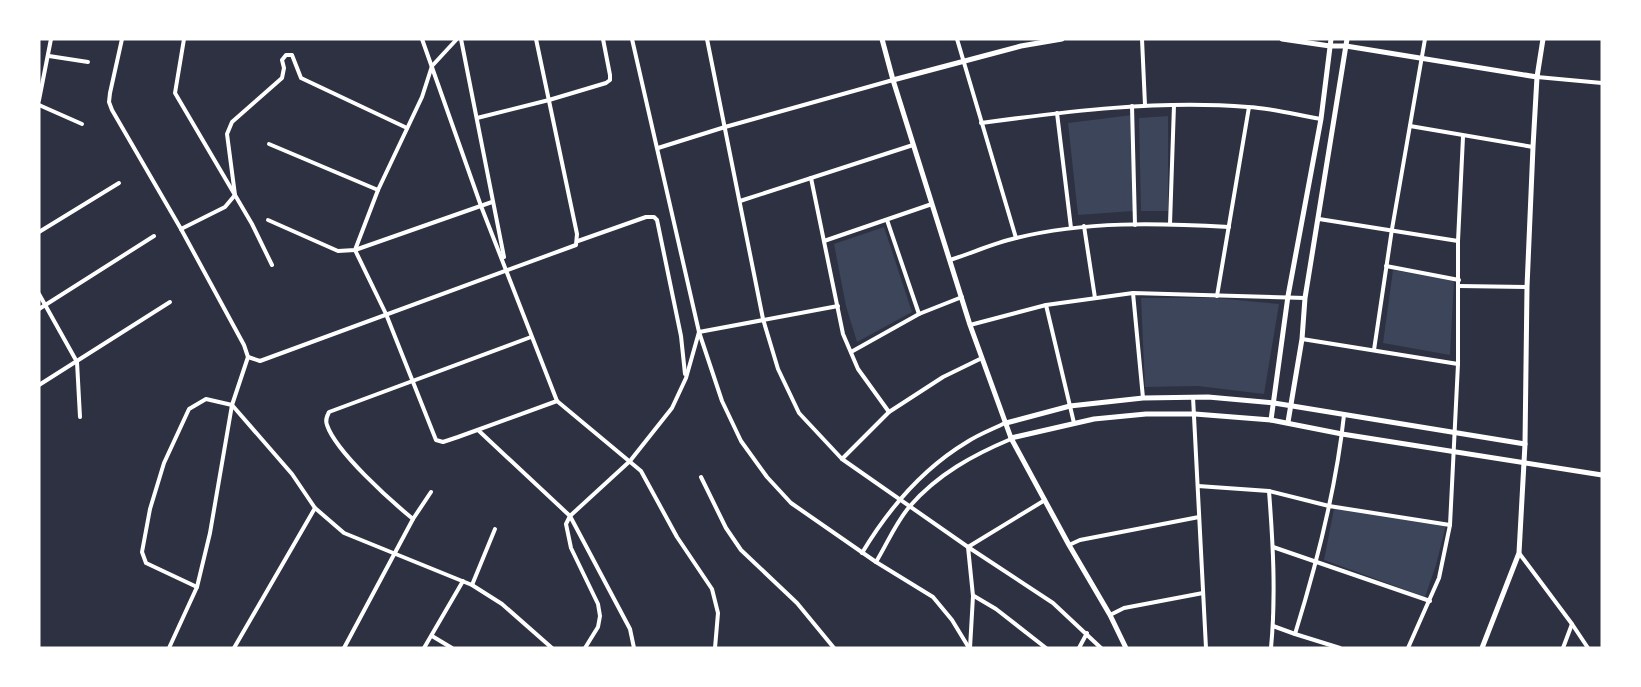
<svg xmlns="http://www.w3.org/2000/svg" width="1641" height="687" viewBox="0 0 1641 687" font-family="Lato,sans-serif">
  <style>
    .green { fill: #3c4559 }
    .lines { fill: none; stroke-linecap: round; stroke-linejoin: round }
    .minor { stroke: #fff; stroke-width: 4 }
    .tertiary { stroke: #fff; stroke-width: 5 }
  </style>
  <rect width="100%" height="100%" fill="#2d3142"/>
  <g class="green">
    <path d="M1132,115L1133,211L1078,215L1068,123Z"/>
    <path d="M1168,116V211H1141L1139,118Z"/>
    <path d="M884,227L912,312L857,342L846,306L834,244Z"/>
    <path d="M1393,270L1454,281L1450,355L1383,343Z"/>
    <path d="M1141,298H1215L1279,304L1264,394L1198,386L1145,387Z"/>
    <path d="M1337,506L1446,525L1436,565L1425,597L1324,560L1334,509Z"/>
  </g>
  <g class="lines">
    <g class="minor">
      <path d="M122,39L110,93L109,102L112,110L181,229L244,345L248,357L232,405L210,533L197,587L169,648"/>
      <path d="M184,39L175,93L252,224L272,265"/>
      <path d="M422,39L481,206L557,401L641,471L677,537L712,589L718,613L715,648"/>
      <path d="M457,39L432,66L422,97L378,190L355,250L386,314L436,440L443,442L458,437L557,401"/>
      <path d="M461,39L504,257"/>
      <path d="M632,39L699,332L722,401L741,441L767,477L791,503L876,562L933,597L952,620L969,648"/>
      <path d="M707,39L763,319L778,369L799,413L842,459L968,547L1045,500"/>
      <path d="M957,39L1016,238"/>
      <path d="M1142,39L1145,105"/>
      <path d="M49,56L88,62"/>
      <path d="M1537,77L1602,83"/>
      <path d="M39,100L51,39"/>
      <path d="M39,105L82,124"/>
      <path d="M1132,106L1135,225"/>
      <path d="M1057,113L1071,228"/>
      <path d="M477,118L549,100L606,83L610,80V75L603,39"/>
      <path d="M981,123C1069,111 1158,100 1248,107C1272,108 1297,115 1321,119"/>
      <path d="M1410,126L1533,147"/>
      <path d="M269,144L378,190"/>
      <path d="M658,148L725,127L893,80"/>
      <path d="M811,178L843,334L858,369L889,412"/>
      <path d="M740,201L913,145"/>
      <path d="M1319,219L1458,241"/>
      <path d="M268,220L338,251L355,250L492,202"/>
      <path d="M887,220L919,314"/>
      <path d="M1170,224L1174,105"/>
      <path d="M1084,226L1095,298"/>
      <path d="M181,229L225,207L235,195L227,134L232,122L282,78L284,68L282,60L286,55H292L301,78L407,128"/>
      <path d="M39,232L119,183"/>
      <path d="M578,241L646,217H654L657,220L681,336L685,374"/>
      <path d="M824,241L932,204"/>
      <path d="M950,260C972,253 994,243 1016,238C1086,221 1158,223 1229,227"/>
      <path d="M1386,266L1459,280"/>
      <path d="M1459,286L1527,287"/>
      <path d="M1133,293L1143,398"/>
      <path d="M39,294L77,362L80,417"/>
      <path d="M1217,296L1249,107"/>
      <path d="M1046,305L1074,423"/>
      <path d="M39,309L154,236"/>
      <path d="M970,325L1046,305L1133,293L1305,298"/>
      <path d="M1302,339L1458,364"/>
      <path d="M1374,350L1392,229L1425,39"/>
      <path d="M851,352L919,314L962,297"/>
      <path d="M248,357L260,361L576,245L577,234L536,39"/>
      <path d="M39,385L170,302"/>
      <path d="M1193,397L1206,648"/>
      <path d="M478,430L570,516L630,629L634,648"/>
      <path d="M842,459L889,412L943,377L982,358"/>
      <path d="M701,477L726,528L741,550L797,603L834,648"/>
      <path d="M1198,486L1269,491L1329,506L1450,525"/>
      <path d="M1269,491C1273,543 1276,596 1271,648"/>
      <path d="M413,519L431,492"/>
      <path d="M1069,545L1080,540L1199,517"/>
      <path d="M1273,547L1430,601"/>
      <path d="M862,553C889,508 922,469 967,442C979,434 993,429 1005,423"/>
      <path d="M1519,553L1572,624L1588,648"/>
      <path d="M876,562C887,544 896,522 910,506C938,474 973,455 1011,439"/>
      <path d="M472,585L495,529"/>
      <path d="M197,587L146,563L142,552L150,509L164,463L189,409L206,399L232,405L292,474L315,508L344,533L472,585L502,604L552,648"/>
      <path d="M974,596L996,609L1046,648"/>
      <path d="M1110,615L1124,608L1203,593"/>
      <path d="M1273,626L1295,634L1340,648"/>
      <path d="M1295,634C1317,563 1336,490 1344,415"/>
      <path d="M432,636L452,648"/>
      <path d="M234,648L315,508"/>
      <path d="M344,648L413,519C391,501 336,452 327,425C325,420 327,416 329,412L531,337"/>
      <path d="M424,648L463,581"/>
      <path d="M585,648L598,627L600,616L598,604L571,548L566,524L570,516L630,461L672,408L686,378L699,332L838,306"/>
      <path d="M970,648L973,596L968,547L1053,603L1101,648"/>
      <path d="M1079,648L1087,633"/>
      <path d="M1408,648L1439,578L1450,525L1458,364V241L1463,137"/>
      <path d="M1563,648L1572,624"/>
    </g>
    <g class="tertiary">
      <path d="M882,39L893,80L970,325L1011,438L1069,545L1110,615L1126,648"/>
      <path d="M1282,39L1330,46H1346L1537,77"/>
      <path d="M893,80L1021,46L1062,39"/>
      <path d="M1271,420L1288,296L1321,119L1331,39"/>
      <path d="M1288,422L1302,339L1305,298L1347,39"/>
      <path d="M1006,423L1070,406L1143,398L1208,397L1274,403L1525,444"/>
      <path d="M1011,438L1094,419L1146,414H1195L1271,420L1342,434L1602,475"/>
      <path d="M1482,648L1519,553L1525,444L1527,287L1533,147L1537,77L1543,39"/>
    </g>
  </g>
  <rect width="1641" height="687" fill="none" stroke="#ffffff" stroke-width="81"/>
</svg>
